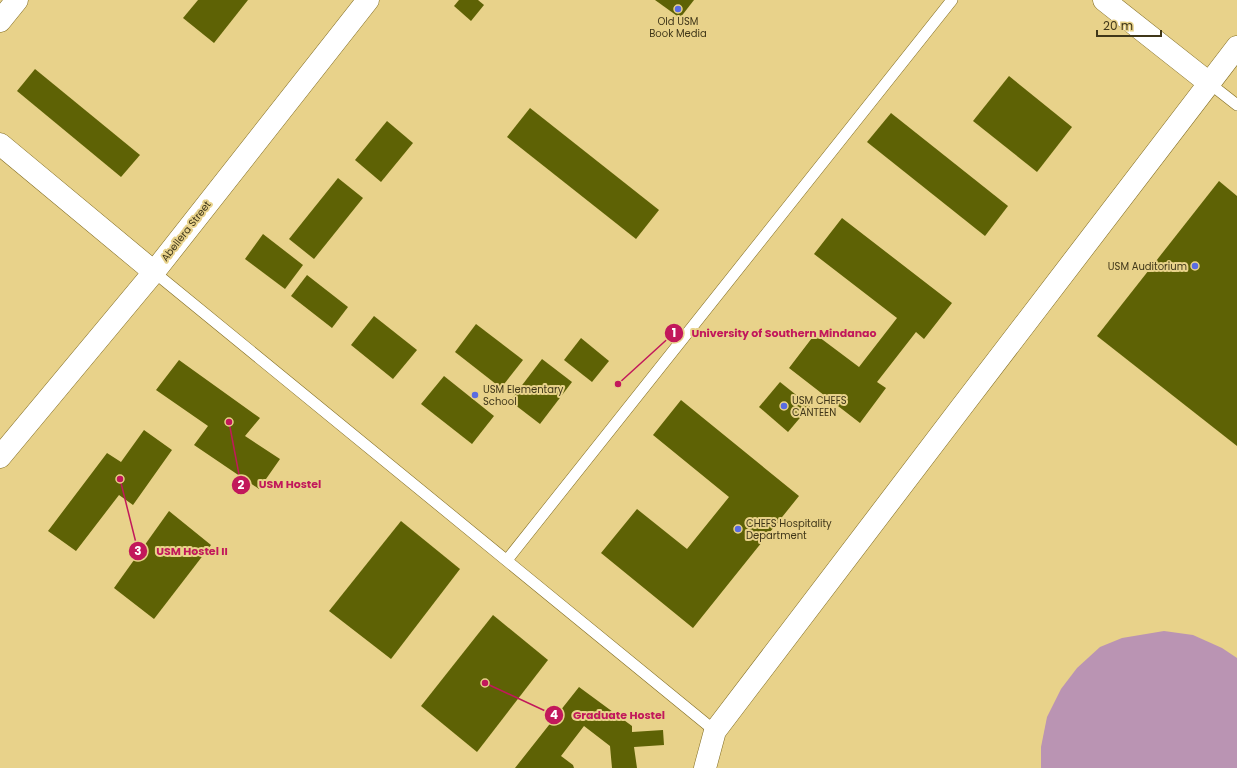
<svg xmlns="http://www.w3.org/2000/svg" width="1237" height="768" viewBox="0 0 1237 768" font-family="Poppins,sans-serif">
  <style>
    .green { fill: #ba94b3 }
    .building { fill: #5e6205 }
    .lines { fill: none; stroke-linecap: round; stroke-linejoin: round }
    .service-casing { stroke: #806b21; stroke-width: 12 }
    .minor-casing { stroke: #806b21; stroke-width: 23 }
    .tertiary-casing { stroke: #806b21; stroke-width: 23 }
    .service { stroke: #fff; stroke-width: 11 }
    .minor { stroke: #fff; stroke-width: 22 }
    .tertiary { stroke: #fff; stroke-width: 22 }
    .poi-dot { fill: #596ce2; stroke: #e8d28a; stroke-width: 1.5 }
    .labels { text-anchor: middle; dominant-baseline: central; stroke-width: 4; stroke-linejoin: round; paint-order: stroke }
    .poi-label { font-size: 10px; fill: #403719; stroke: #e8d28a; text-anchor: start }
    .street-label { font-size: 10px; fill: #403719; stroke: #e8d28a }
    .leader { fill: none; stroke: #c2185b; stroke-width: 1.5 }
    .callout-dot { fill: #c2185b; stroke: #e8d28a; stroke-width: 1.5 }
    .mark-label { font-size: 12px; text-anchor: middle; font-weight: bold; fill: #fff }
    .callout-label { font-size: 11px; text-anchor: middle; font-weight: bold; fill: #c2185b; stroke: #e8d28a; stroke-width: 4; stroke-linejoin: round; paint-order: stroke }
  </style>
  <rect width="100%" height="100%" fill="#e8d28a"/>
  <path class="green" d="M1164,631L1193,635L1222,648L1237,658V768H1041V747L1047,717L1061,689L1077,668L1100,647L1122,638Z"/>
  <g class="building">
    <path d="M198,0H248L214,43L183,18Z"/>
    <path d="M459,0H478L484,5L471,21L454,6Z"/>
    <path d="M655,0H694L680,18Z"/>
    <path d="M35,69L140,155L121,177L17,91Z"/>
    <path d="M1009,76L1072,127L1037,172L973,121Z"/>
    <path d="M530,108L659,210L636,239L507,137Z"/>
    <path d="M891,113L1008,206L985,236L867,142Z"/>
    <path d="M387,121L413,143L381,182L355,160Z"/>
    <path d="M338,178L363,198L314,259L289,239Z"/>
    <path d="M1219,181L1237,196V446L1097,336Z"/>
    <path d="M842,218L952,303L924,339L916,332L877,382L886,388L860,423L789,368L815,334L859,367L897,318L814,254Z"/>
    <path d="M263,234L303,265L285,289L245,259Z"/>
    <path d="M307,275L348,307L332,328L291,296Z"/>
    <path d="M374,316L417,350L393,379L351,345Z"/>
    <path d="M476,324L523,360L501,388L455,352Z"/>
    <path d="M581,338L609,361L592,382L564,360Z"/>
    <path d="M542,359L572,382L540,424L510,401Z"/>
    <path d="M179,360L260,418L245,436L280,459L259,489L194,445L208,426L156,390Z"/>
    <path d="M444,376L494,416L472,444L421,404Z"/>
    <path d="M780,382L810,406L788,432L759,407Z"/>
    <path d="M681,400L799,496L693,628L601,553L637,509L687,549L729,497L653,435Z"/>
    <path d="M144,430L172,450L133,505L119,495L76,551L48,531L107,453L121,462Z"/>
    <path d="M169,511L211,545L154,619L114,588Z"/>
    <path d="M401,521L460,569L391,659L329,611Z"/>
    <path d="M493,615L548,660L477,752L421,706Z"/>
    <path d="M579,687L632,726V732L663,730L664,745L634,747L637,768H612L610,746L584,726L561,756L573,765L574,768H515Z"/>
  </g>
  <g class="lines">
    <g class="service-casing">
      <g id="service">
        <path d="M1209,83L1237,105"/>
        <path d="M154,272L715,731"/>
        <path d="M507,560L952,0"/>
      </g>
    </g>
    <g class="minor-casing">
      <g id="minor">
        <path d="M1104,0L1209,83"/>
        <path d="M0,21L17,0"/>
        <path d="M0,144L154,272"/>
        <path d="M705,768L715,731L960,409L1237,47"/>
      </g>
    </g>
    <g class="tertiary-casing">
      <path id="tertiary" d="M0,457L154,272L368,0"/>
    </g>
    <use href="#service" class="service"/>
    <use href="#minor" class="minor"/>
    <use href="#tertiary" class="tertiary"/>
  </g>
  <g class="poi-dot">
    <circle cx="678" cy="9" r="4"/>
    <circle cx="1195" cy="266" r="4"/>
    <circle cx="475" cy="395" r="4"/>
    <circle cx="784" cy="406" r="4"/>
    <circle cx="738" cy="529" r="4"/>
  </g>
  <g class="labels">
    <g class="poi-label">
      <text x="678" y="21" text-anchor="middle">Old USM<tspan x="678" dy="12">Book Media</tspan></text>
      <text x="1187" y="266" text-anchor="end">USM Auditorium</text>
      <text x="483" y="389">USM Elementary<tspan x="483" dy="12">School</tspan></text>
      <text x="792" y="400">USM CHEFS<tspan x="792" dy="12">CANTEEN</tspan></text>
      <text x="746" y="523">CHEFS Hospitality<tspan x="746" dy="12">Department</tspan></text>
    </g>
    <g class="street-label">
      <text transform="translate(186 231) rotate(-52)">Abellera Street</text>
    </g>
  </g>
  <path class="leader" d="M618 384L674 333M229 422L241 485M120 479L138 551M485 683L554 715"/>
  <g class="callout-dot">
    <circle cx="618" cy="384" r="4"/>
    <circle cx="229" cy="422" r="4"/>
    <circle cx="120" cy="479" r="4"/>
    <circle cx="485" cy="683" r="4"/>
    <circle cx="674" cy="333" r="10"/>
    <circle cx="241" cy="485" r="10"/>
    <circle cx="138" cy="551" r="10"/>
    <circle cx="554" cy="715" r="10"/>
  </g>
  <g class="mark-label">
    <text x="674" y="337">1</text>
    <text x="241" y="489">2</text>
    <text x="138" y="555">3</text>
    <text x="554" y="719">4</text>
  </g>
  <g class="callout-label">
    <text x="784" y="337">University of Southern Mindanao</text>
    <text x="290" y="488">USM Hostel</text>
    <text x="192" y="555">USM Hostel II</text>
    <text x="619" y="719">Graduate Hostel</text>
  </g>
  <path d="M1097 30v6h64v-6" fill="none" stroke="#403719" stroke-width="2"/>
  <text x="1103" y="30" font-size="12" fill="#403719" stroke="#e8d28a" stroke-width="3" paint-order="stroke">20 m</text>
</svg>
